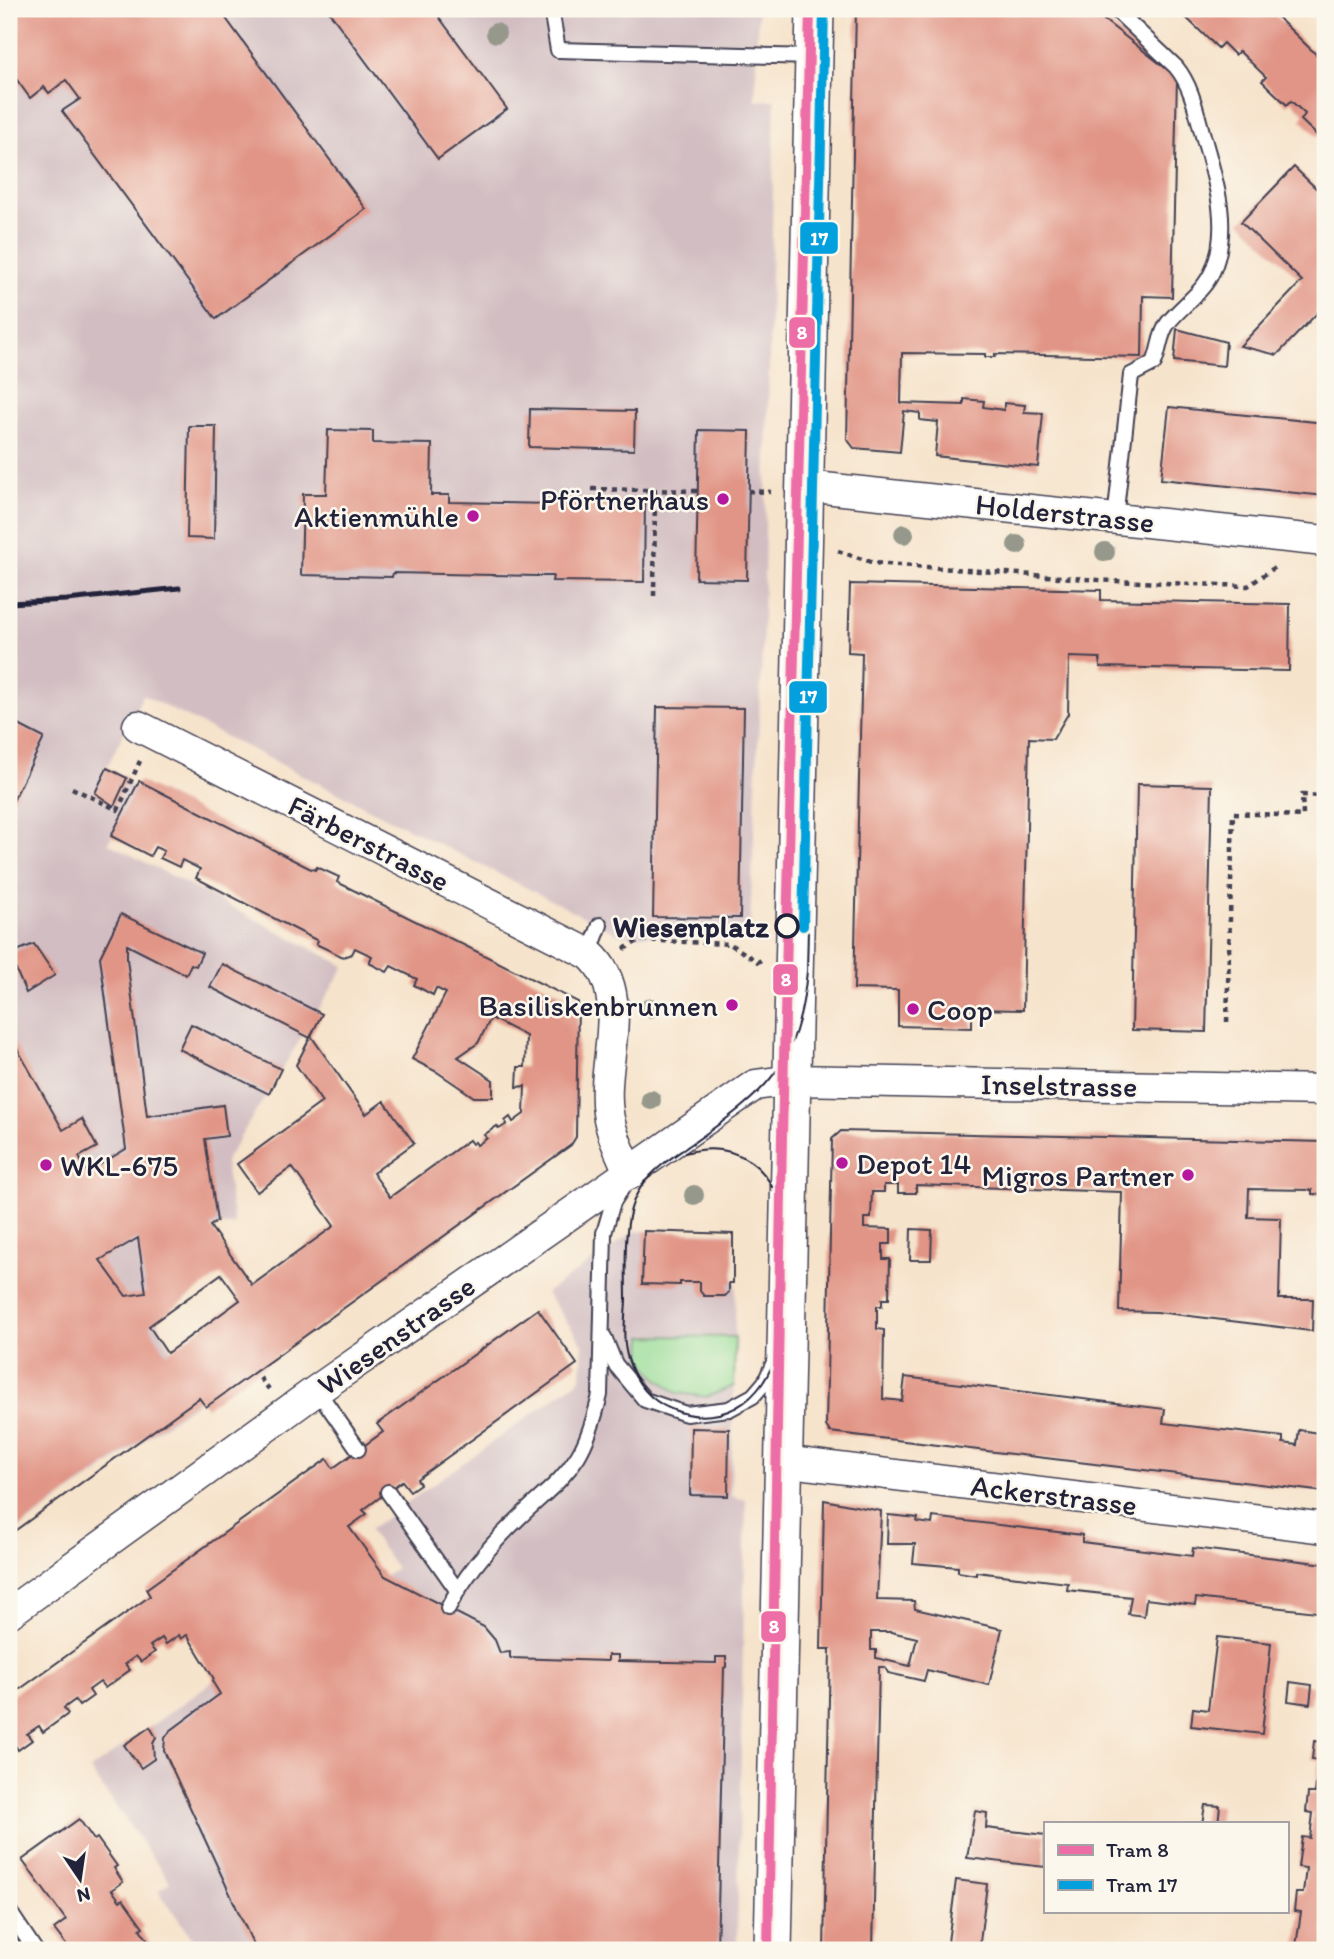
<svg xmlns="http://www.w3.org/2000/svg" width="1334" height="1959" viewBox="0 0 1334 1959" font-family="Itim,sans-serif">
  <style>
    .industrial { fill: #d2bec2 }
    .green { fill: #96dc96; stroke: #5c7f68; stroke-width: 2 }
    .building { fill: #e19586; fill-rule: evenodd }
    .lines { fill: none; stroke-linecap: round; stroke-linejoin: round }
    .service-casing { stroke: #423f51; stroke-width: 18 }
    .minor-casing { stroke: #423f51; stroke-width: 33 }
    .tertiary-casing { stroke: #423f51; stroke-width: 40 }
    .path { stroke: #423f51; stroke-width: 4.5; stroke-dasharray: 5 5; stroke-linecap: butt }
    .service { stroke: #fff; stroke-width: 14 }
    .minor { stroke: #fff; stroke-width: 30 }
    .tertiary { stroke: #fff; stroke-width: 37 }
    .tram { stroke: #22223b; stroke-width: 2 }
    .rail { stroke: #22223b; stroke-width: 5 }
    .tram-1-casing { stroke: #fbf7ec; stroke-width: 16 }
    .tram-2-casing { stroke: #fbf7ec; stroke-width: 16 }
    .tram-1 { stroke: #ed6ea7; stroke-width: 10 }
    .tram-2 { stroke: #03a0dd; stroke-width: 10 }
    .tree { fill: #95988b }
    .poi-dot { fill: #b5179e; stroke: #fbf7ec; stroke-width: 2.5 }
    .stop-dot { fill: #fbf7ec; stroke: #22223b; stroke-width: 3.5 }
    .labels { text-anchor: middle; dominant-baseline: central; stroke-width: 5; stroke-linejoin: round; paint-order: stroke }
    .poi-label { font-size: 30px; fill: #22223b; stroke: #fbf7ec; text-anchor: end }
    .street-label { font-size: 30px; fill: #22223b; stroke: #fbf7ec }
    .stop-label { font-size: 30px; font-weight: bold; fill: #22223b; stroke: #fbf7ec; text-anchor: end }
    .line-badge { stroke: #fbf7ec; stroke-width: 2.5 }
    .badge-label { font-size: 19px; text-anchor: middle; font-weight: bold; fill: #fff }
  </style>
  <rect width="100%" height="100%" fill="#fbf7ec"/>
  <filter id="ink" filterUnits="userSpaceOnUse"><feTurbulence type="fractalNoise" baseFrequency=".0143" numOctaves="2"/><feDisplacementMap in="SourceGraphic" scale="14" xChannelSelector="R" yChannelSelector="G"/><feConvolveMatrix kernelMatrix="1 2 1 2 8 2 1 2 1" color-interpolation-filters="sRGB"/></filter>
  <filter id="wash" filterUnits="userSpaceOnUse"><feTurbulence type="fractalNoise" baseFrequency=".00686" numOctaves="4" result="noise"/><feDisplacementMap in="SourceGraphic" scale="28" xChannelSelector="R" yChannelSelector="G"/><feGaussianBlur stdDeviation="1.57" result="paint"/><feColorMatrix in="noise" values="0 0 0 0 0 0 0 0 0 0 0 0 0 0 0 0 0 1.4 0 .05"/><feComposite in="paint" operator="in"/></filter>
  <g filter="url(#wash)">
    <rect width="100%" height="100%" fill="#f6e3cb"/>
    <g class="industrial">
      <path d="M9,9H758L755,101L775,100L763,626L750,927L740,937L620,935L143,695L107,767L127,778L125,783L136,788L108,843L345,966L225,1162L234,1224L143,1239L160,1328L198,1402L9,1536Z"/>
      <path d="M635,1231L733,1233L734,1282H736L731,1496L746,1500L737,1950H201L158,1891L170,1882L90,1770L212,1682L221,1693L396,1568L369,1530L581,1379L583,1344L546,1293Z"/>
    </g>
    <path class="green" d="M643,1336L735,1337L734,1386L707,1397L677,1393L657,1378L642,1359Z"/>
    <g id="blocks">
      <g class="building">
        <path d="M24,9H219L366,209L216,319L62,111L80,99L66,80L49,93L44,87L30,98L9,69V49L14,46L9,39V20Z"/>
        <path d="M327,9H433L507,109L438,159Z"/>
        <path d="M856,9H1090L1177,77L1172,297L1143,296L1142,357L995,354V357H985V354L902,353L901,403L964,405V399L984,401L983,407L1004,410V403L1025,405L1024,412L1043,413L1038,467L935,456L938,422L920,420V413L904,411L900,452L854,448L847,439Z"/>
        <path d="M1177,9H1269L1325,63V143L1301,120L1305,114L1291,101L1287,105L1262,81L1266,77L1239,51L1235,55L1223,43L1218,48Z"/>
        <path d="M1294,167L1325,197V305L1277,355L1240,346L1302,281L1241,222Z"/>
        <path d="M1177,329L1226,342L1224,366L1174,361Z"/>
        <path d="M1169,407L1325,423V496L1161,479Z"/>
        <path d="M530,409L635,411L634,450L529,447Z"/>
        <path d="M189,426H216L214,539L187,538Z"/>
        <path d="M328,430L373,431V443L432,444L431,495H449V502L554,504V499L560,500V498H564L563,500L581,498V501L603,499V501H645L644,582L552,581L553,576H538L393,573L392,577L301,575L303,494H326Z"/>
        <path d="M699,430L750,431L747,580L696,579Z"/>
        <path d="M850,584L1101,590V600L1290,604L1289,671L1100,667V658L1069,657L1068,714L1053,739L1029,738L1023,1010L972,1009V1028L898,1026V990L854,989L862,653L848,652Z"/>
        <path d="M657,707L744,708L740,918L653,917Z"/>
        <path d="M9,720L44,738L12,803L9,801Z"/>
        <path d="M107,768L127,778L114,806L95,793Z"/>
        <path d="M139,781L309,868L315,870L317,867L339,877L337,882L578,1002L576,1137L571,1145L206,1407L199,1398L9,1535V1034L63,1130L82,1119L97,1147L79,1157L87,1172L126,1149L100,957L121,914L202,953L196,966L191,964L186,975L127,945V959L147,1116L223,1105L227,1136L205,1139L217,1221L210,1226L252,1285L334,1226L292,1167L257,1192L237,1164L322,1102L296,1065L311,1036L366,1114L384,1101L414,1143L373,1173L390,1197L469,1140L472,1144L475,1142L477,1145L487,1138L484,1135L497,1126L499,1129L507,1124L505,1121L510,1117L513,1122L524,1114L525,1086L517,1087L518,1067H525L526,1036L491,1018L478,1043L458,1057L493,1080V1097H474L437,1072L412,1059L446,993L436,988L433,995L414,985L417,979L391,966L387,972L369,963L372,956L355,948L352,954L343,957L316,944L318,941L196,878L200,869L182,860L179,867L160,858L164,851L155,847L150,856L111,836ZM138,1238L146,1293L126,1296L100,1260ZM221,1274L240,1300L167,1353L149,1326Z"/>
        <path d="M1137,784L1212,786L1206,1032L1132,1030Z"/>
        <path d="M34,944L55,975L26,993L9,954Z"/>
        <path d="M222,964L322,1014L310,1038L210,987Z"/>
        <path d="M191,1024L281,1069L269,1094L179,1049Z"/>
        <path d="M841,1131L1325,1142V1195L1312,1194V1190L1249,1189L1248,1217L1281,1218L1279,1299H1313L1312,1331L1157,1312L1119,1311L1122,1192L916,1185V1193H898V1185H884V1192H872L871,1218H864V1228L891,1229V1244H883V1259H890L889,1299H882V1306H877V1329L884,1330L883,1399L902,1401L905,1377L1165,1409L1163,1423L1283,1437V1443L1297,1445L1299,1430L1325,1434V1492L830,1432L826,1426L832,1139Z"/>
        <path d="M911,1229L932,1230L931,1260H910Z"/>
        <path d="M644,1231L733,1234V1283H729V1292L725,1296H704L700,1291V1282H680V1285L642,1284Z"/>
        <path d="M538,1309L577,1364L417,1479L420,1484L410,1491L402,1481L363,1510L367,1514L349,1527L385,1576L484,1627L495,1640L500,1653L510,1652V1658L608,1661V1655H618V1661L716,1663V1657H726V1667L724,1668L717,1950H256L164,1751L165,1738L170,1731L220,1694L212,1681L214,1679L187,1635L181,1639L179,1635L166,1644L162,1638L150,1646L155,1652L141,1662L136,1656L125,1664L130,1670L105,1688L100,1682L89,1690L93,1696L79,1706L75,1700L64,1708L68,1714L43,1732L39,1726L27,1734L32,1740L18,1750L14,1744L9,1748V1697L150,1596L146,1589L327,1459L333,1468L383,1432L377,1424Z"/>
        <path d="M691,1428L729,1429L728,1496L690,1495Z"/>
        <path d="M824,1500L881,1511L877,1600L914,1601L915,1609L1002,1629L989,1685L927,1670L924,1681L888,1673L885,1667H879L873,1950H824L830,1649H821ZM871,1632H891L917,1638L910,1666L876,1658V1650H871Z"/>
        <path d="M888,1515L918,1518L917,1522L932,1524L933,1517L1082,1535V1542L1192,1556L1193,1548L1325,1564V1613L1196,1598L1195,1605L1146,1599L1144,1616L1128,1614L1131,1597L1067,1590L1068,1583L976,1572V1575L958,1572V1567L913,1563L915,1544H887Z"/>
        <path d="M1217,1637L1271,1643L1262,1734L1191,1726L1193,1708L1208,1710Z"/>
        <path d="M1290,1682L1312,1685L1310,1704L1288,1701Z"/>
        <path d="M150,1727L156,1737L153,1744L154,1759L141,1768L124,1745Z"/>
        <path d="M1314,1741L1325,1742V1950H1289L1290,1945L1296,1946L1301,1912L1294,1911L1296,1893H1303L1306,1868L1298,1867L1302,1837L1310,1838L1313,1813L1306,1812L1308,1793H1315L1319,1760L1312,1759Z"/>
        <path d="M1205,1805L1220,1806L1218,1824H1202Z"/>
        <path d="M975,1811L987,1813L986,1828L1045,1835V1867L967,1858Z"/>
        <path d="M79,1819L94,1840L97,1838L117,1866L114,1868L123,1882L112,1890L120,1901L123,1899L143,1927L140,1929L155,1950H70L54,1929L66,1920L22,1860Z"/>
        <path d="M956,1880L987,1884L979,1950H947Z"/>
      </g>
    </g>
  </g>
  <g filter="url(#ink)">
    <use href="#blocks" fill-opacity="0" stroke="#423f51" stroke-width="2"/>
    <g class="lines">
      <g class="service-casing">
        <g id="service">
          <path d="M551,9L558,50L813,57"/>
          <path d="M1115,519L1131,375L1154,363C1160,350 1159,335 1168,323C1182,305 1204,292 1213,270C1232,225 1214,175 1202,132C1196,110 1191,85 1176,67L1115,9"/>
          <path d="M589,954L600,925"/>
          <path d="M604,1337L615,1364L645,1400L686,1414L729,1409L753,1396L765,1382L775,1360"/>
          <path d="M317,1390L358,1449"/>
          <path d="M388,1492L457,1590"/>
          <path d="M448,1608C466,1573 493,1542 522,1515C543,1494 561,1483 578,1456C589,1438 595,1416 600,1395L604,1233L613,1202L624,1185"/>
          <path d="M9,1911L35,1950"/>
        </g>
      </g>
      <g class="minor-casing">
        <g id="minor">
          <path d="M805,486L1325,541"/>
          <path d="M138,726L589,954C634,993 600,1063 608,1113C611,1134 621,1154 630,1174"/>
          <path d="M782,1461L1325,1528"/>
          <path d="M9,1613L317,1390L755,1085L793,1080L1325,1090"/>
        </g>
      </g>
      <g class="tertiary-casing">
        <path id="tertiary" d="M773,1950L815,9"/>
      </g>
      <g class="path">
        <path d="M592,489L698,491"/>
        <path d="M748,491L771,492"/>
        <path d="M838,551L874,563L1112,581L1248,586L1274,568"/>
        <path d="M654,596L655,490"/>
        <path d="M72,788L118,810L140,761"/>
        <path d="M624,949L640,940L730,944L758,962L761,960"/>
        <path d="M1227,1022L1233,813L1303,816L1302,795L1325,796"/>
        <path d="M260,1378L269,1389"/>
      </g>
      <use href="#service" class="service"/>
      <use href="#minor" class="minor"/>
      <use href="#tertiary" class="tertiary"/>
      <g class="tram">
        <path d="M685,1153C736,1139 776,1167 781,1220"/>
        <path d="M779,1337C773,1393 727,1432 671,1409C649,1400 635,1381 628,1359C622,1341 625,1320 626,1301C626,1273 624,1244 629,1217C631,1206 635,1196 641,1187C654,1168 674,1156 693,1143C767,1090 798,1068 807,971L812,761"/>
      </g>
      <path class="rail" d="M9,603L67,600L179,588"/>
      <g class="tram-1-casing">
        <path id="tram-1" d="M768,1950L782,1137L810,9"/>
      </g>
      <g class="tram-2-casing">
        <path id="tram-2" d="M803,926L824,9"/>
      </g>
      <use href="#tram-1" class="tram-1"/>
      <use href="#tram-2" class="tram-2"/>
    </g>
    <g class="tree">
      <circle cx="496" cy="33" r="10"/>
      <circle cx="904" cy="534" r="10"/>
      <circle cx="1017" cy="545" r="10"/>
      <circle cx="1105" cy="552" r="10"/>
      <circle cx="650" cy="1008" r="10"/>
      <circle cx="651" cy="1100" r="10"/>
      <circle cx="694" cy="1195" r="10"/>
    </g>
  </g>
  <g class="poi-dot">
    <circle cx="723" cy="499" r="7"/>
    <circle cx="473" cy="516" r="7"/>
    <circle cx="732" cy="1005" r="7"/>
    <circle cx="913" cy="1009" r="7"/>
    <circle cx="842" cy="1163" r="7"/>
    <circle cx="46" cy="1165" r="7"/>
    <circle cx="1188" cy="1175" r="7"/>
  </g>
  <circle class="stop-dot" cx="787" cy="926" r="11"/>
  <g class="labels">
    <g class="poi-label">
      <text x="709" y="499">Pförtnerhaus</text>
      <text x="459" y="516">Aktienmühle</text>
      <text x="718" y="1005">Basiliskenbrunnen</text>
      <text x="927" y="1009" text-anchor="start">Coop</text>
      <text x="856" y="1163" text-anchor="start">Depot 14</text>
      <text x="60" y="1165" text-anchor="start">WKL-675</text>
      <text x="1174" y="1175">Migros Partner</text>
    </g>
    <g class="street-label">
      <text transform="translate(1065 513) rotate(6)">Holderstrasse</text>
      <text transform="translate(369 843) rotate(27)">Färberstrasse</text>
      <text transform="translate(1059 1085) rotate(1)">Inselstrasse</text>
      <text transform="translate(396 1335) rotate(-35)">Wiesenstrasse</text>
      <text transform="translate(1054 1495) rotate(7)">Ackerstrasse</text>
    </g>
    <g class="stop-label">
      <text x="769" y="926">Wiesenplatz</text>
    </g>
  </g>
  <g class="line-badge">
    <rect x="799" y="221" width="40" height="34" rx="7" fill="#03a0dd"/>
    <rect x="788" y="316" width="28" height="33" rx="7" fill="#ed6ea7"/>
    <rect x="788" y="680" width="40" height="34" rx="7" fill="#03a0dd"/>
    <rect x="772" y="963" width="27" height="33" rx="7" fill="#ed6ea7"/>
    <rect x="760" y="1610" width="27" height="33" rx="7" fill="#ed6ea7"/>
  </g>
  <g class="badge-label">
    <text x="819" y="245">17</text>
    <text x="802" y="339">8</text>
    <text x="808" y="703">17</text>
    <text x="786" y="986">8</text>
    <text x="774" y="1633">8</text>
  </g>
  <rect width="1334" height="1959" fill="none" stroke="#fbf7ec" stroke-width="35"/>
  <rect x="1044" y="1822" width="245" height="91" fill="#fbf7ec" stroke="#a4a2a5" stroke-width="2"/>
  <rect x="1058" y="1845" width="35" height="10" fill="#ed6ea7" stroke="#a4a2a5" stroke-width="2"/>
  <text x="1106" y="1857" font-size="21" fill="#22223b">Tram 8</text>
  <rect x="1058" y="1880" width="35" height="10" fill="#03a0dd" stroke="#a4a2a5" stroke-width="2"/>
  <text x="1106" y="1892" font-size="21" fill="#22223b">Tram 17</text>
  <g transform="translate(80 1879) rotate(167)" stroke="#fbf7ec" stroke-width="5" paint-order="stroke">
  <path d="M0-5L12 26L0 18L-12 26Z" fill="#22223b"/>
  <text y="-10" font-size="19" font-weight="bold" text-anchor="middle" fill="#22223b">N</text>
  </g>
</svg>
